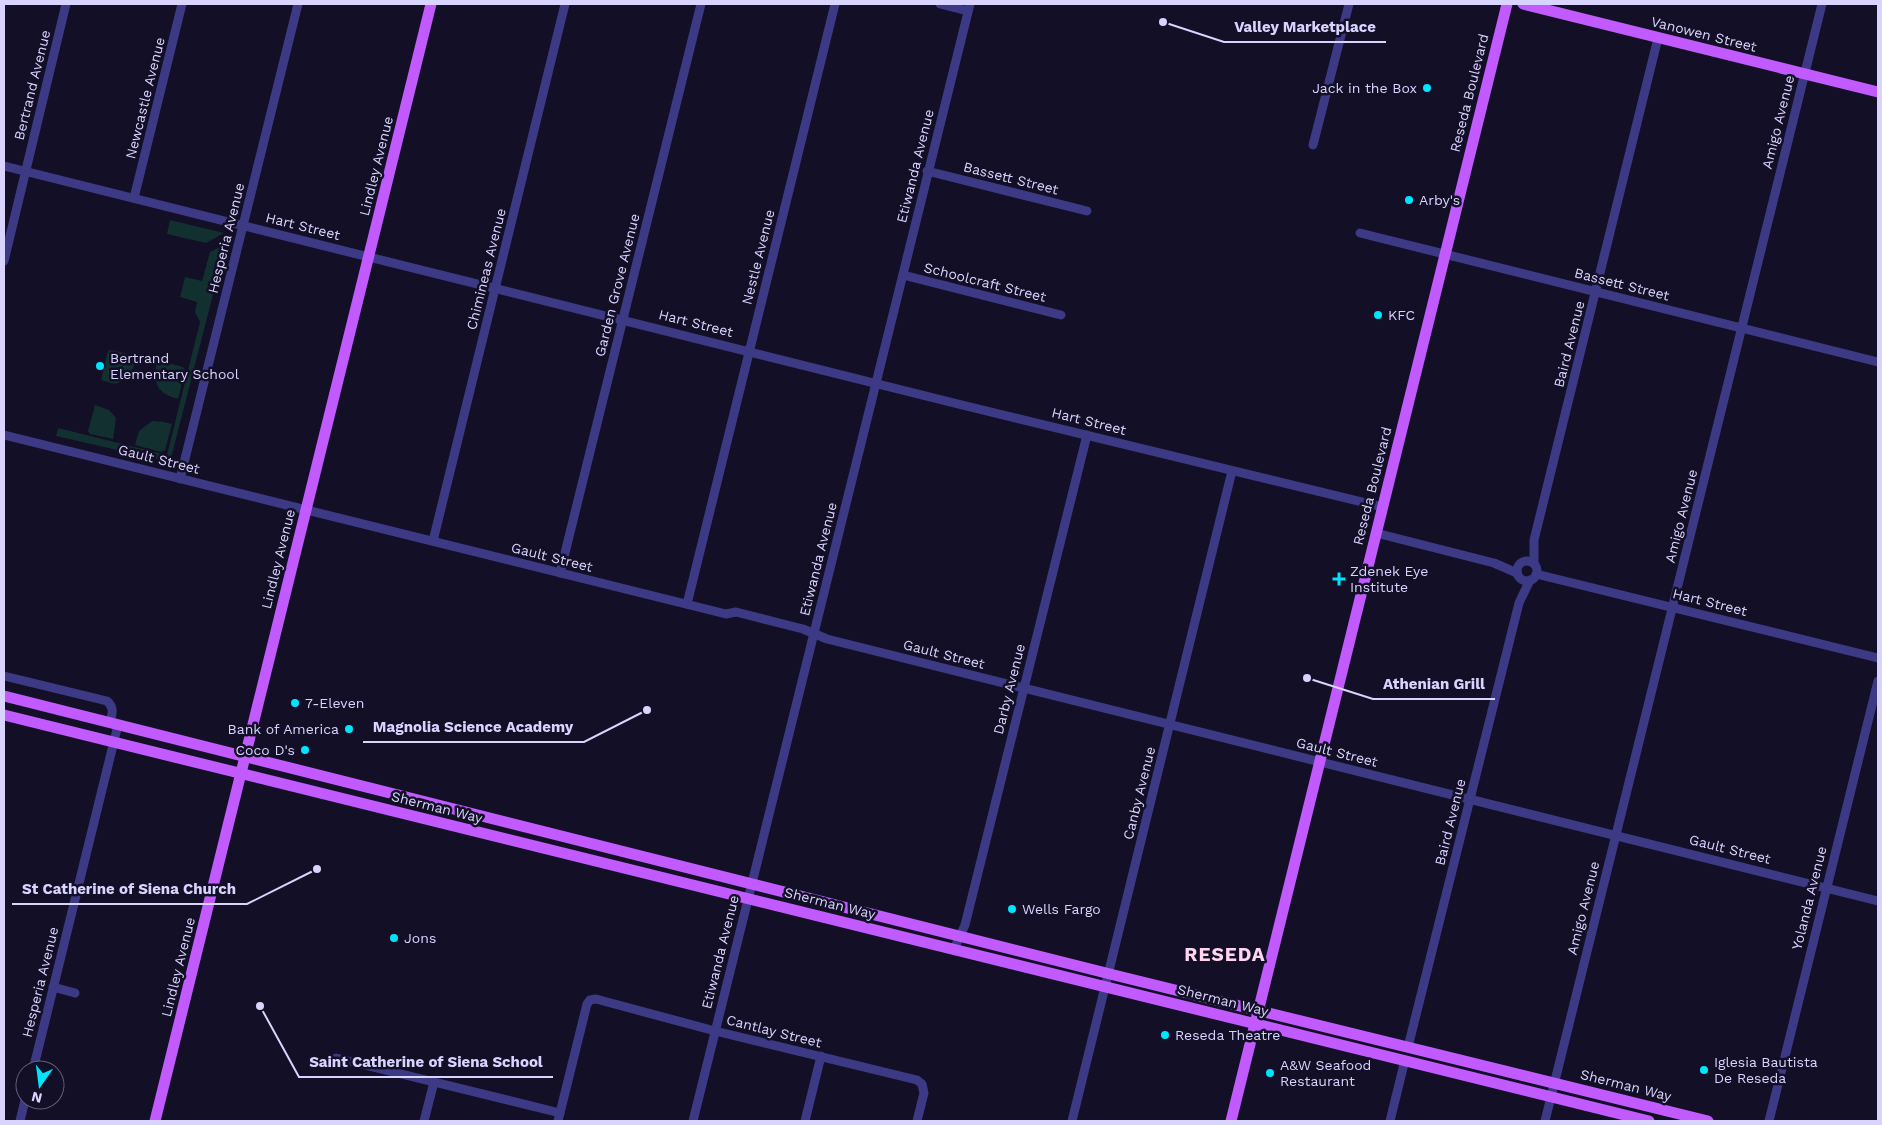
<svg xmlns="http://www.w3.org/2000/svg" width="1882" height="1125" viewBox="0 0 1882 1125" font-family="'Work Sans',sans-serif">
  <style>
    .green { fill: #12302f }
    .lines { fill: none; stroke-linecap: round; stroke-linejoin: round }
    .minor { stroke: #3d3a85; stroke-width: 9 }
    .major { stroke: #c25bff; stroke-width: 11 }
    .poi-dot { fill: #00e5ff; stroke: #130f26; stroke-width: 2 }
    .labels { text-anchor: middle; dominant-baseline: central; stroke-width: 5; stroke-linejoin: round; paint-order: stroke }
    .street-label { font-size: 14px; fill: #d9d4ff; stroke: #130f26 }
    .poi-label { font-size: 14px; fill: #d9d4ff; stroke: #130f26; text-anchor: start }
    .district-label { font-size: 19px; font-weight: bold; letter-spacing: 1px; fill: #ffd6f0; stroke: #130f26 }
    .leader { fill: none; stroke: #d9d4ff; stroke-width: 2 }
    .callout-dot { fill: #d9d4ff; stroke: #130f26; stroke-width: 2 }
    .callout-label { font-size: 15px; text-anchor: middle; font-weight: bold; fill: #d9d4ff; stroke: #130f26; stroke-width: 5; stroke-linejoin: round; paint-order: stroke }
  </style>
  <rect width="100%" height="100%" fill="#130f26"/>
  <g class="green">
    <path d="M170,220L224,233L206,243L167,234Z"/>
    <path d="M226,244L170,462L56,436L58,428L167,455L200,322L195,312L197,302L180,297L185,277L202,281L210,252Z"/>
    <path d="M111,350L137,356C135,367 129,379 118,383C112,385 106,381 101,380L108,351Z"/>
    <path d="M157,360L183,367L185,370L178,399C155,393 153,382 157,360Z"/>
    <path d="M95,405L109,410L116,418L113,439L90,434L88,431Z"/>
    <path d="M152,421L164,422L172,424L165,450L161,452L135,445L139,431Z"/>
  </g>
  <g class="lines">
    <g class="minor">
      <path d="M940,4L968,11"/>
      <path d="M1313,145L1349,4"/>
      <path d="M4,166L958,404L1383,507"/>
      <path d="M927,171L1087,211"/>
      <path d="M134,198L182,4"/>
      <path d="M1360,233L1878,362"/>
      <path d="M4,261L66,4"/>
      <path d="M903,275L1061,315"/>
      <path d="M4,435L726,614L736,612L803,629L827,639L863,648L1878,901"/>
      <path d="M180,479L298,4"/>
      <path d="M1376,533L1494,563L1517,573"/>
      <path d="M433,541L565,4"/>
      <circle cx="1527" cy="571" r="10"/>
      <path d="M1534,564V540L1658,38"/>
      <path d="M560,573L701,4"/>
      <path d="M1536,574L1878,658"/>
      <path d="M687,604L835,4"/>
      <path d="M4,676L107,701C115,708 112,714 110,723"/>
      <path d="M954,949L965,925L1087,435"/>
      <path d="M53,987L75,993"/>
      <path d="M1408,1047L1519,603L1530,580"/>
      <path d="M336,1058L560,1113"/>
      <path d="M33,1070L118,725"/>
      <path d="M20,1121L25,1100"/>
      <path d="M424,1121L434,1082"/>
      <path d="M558,1121L587,1004L590,1000L596,999L715,1031L917,1080L922,1084L924,1093L917,1121"/>
      <path d="M693,1121L970,4"/>
      <path d="M805,1121L821,1056"/>
      <path d="M1072,1121L1232,471"/>
      <path d="M1390,1121L1405,1060"/>
      <path d="M1545,1121L1822,4"/>
      <path d="M1769,1121L1878,681"/>
    </g>
    <g class="major">
      <path d="M1523,4L1878,92"/>
      <path d="M4,696L1118,976L1708,1121"/>
      <path d="M4,715L1649,1121"/>
      <path d="M155,1121L431,4"/>
      <path d="M1231,1121L1507,4"/>
    </g>
  </g>
  <g class="poi-dot">
    <circle cx="1427" cy="88" r="5"/>
    <circle cx="1409" cy="200" r="5"/>
    <circle cx="1378" cy="315" r="5"/>
    <circle cx="100" cy="366" r="5"/>
    <path d="M1336.5 571.5h5v5h5v5h-5v5h-5v-5h-5v-5h5z"/>
    <circle cx="295" cy="703" r="5"/>
    <circle cx="349" cy="729" r="5"/>
    <circle cx="305" cy="750" r="5"/>
    <circle cx="1012" cy="909" r="5"/>
    <circle cx="394" cy="938" r="5"/>
    <circle cx="1165" cy="1035" r="5"/>
    <circle cx="1704" cy="1070" r="5"/>
    <circle cx="1270" cy="1073" r="5"/>
  </g>
  <g class="labels">
    <g class="street-label">
      <text transform="translate(1704 34) rotate(14)">Vanowen Street</text>
      <text transform="translate(32 85) rotate(-76)">Bertrand Avenue</text>
      <text transform="translate(1469 93) rotate(-76)">Reseda Boulevard</text>
      <text transform="translate(145 98) rotate(-76)">Newcastle Avenue</text>
      <text transform="translate(1778 122) rotate(-76)">Amigo Avenue</text>
      <text transform="translate(376 166) rotate(-76)">Lindley Avenue</text>
      <text transform="translate(915 166) rotate(-76)">Etiwanda Avenue</text>
      <text transform="translate(1011 178) rotate(14)">Bassett Street</text>
      <text transform="translate(303 226) rotate(14)">Hart Street</text>
      <text transform="translate(226 238) rotate(-76)">Hesperia Avenue</text>
      <text transform="translate(758 257) rotate(-76)">Nestle Avenue</text>
      <text transform="translate(486 269) rotate(-76)">Chimineas Avenue</text>
      <text transform="translate(985 282) rotate(14)">Schoolcraft Street</text>
      <text transform="translate(1622 284) rotate(14)">Bassett Street</text>
      <text transform="translate(617 285) rotate(-76)">Garden Grove Avenue</text>
      <text transform="translate(696 323) rotate(14)">Hart Street</text>
      <text transform="translate(1569 344) rotate(-76)">Baird Avenue</text>
      <text transform="translate(1089 421) rotate(14)">Hart Street</text>
      <text transform="translate(159 459) rotate(14)">Gault Street</text>
      <text transform="translate(1372 486) rotate(-76)">Reseda Boulevard</text>
      <text transform="translate(1681 516) rotate(-76)">Amigo Avenue</text>
      <text transform="translate(552 557) rotate(14)">Gault Street</text>
      <text transform="translate(278 559) rotate(-76)">Lindley Avenue</text>
      <text transform="translate(818 559) rotate(-76)">Etiwanda Avenue</text>
      <text transform="translate(1710 602) rotate(14)">Hart Street</text>
      <text transform="translate(944 654) rotate(14)">Gault Street</text>
      <text transform="translate(1009 689) rotate(-76)">Darby Avenue</text>
      <text transform="translate(1337 752) rotate(14)">Gault Street</text>
      <text transform="translate(1139 793) rotate(-76)">Canby Avenue</text>
      <text transform="translate(437 807) rotate(14)">Sherman Way</text>
      <text transform="translate(1450 822) rotate(-76)">Baird Avenue</text>
      <text transform="translate(1730 849) rotate(14)">Gault Street</text>
      <text transform="translate(1809 898) rotate(-76)">Yolanda Avenue</text>
      <text transform="translate(830 903) rotate(14)">Sherman Way</text>
      <text transform="translate(1583 908) rotate(-76)">Amigo Avenue</text>
      <text transform="translate(720 952) rotate(-76)">Etiwanda Avenue</text>
      <text transform="translate(178 967) rotate(-76)">Lindley Avenue</text>
      <text transform="translate(40 982) rotate(-76)">Hesperia Avenue</text>
      <text transform="translate(1223 1000) rotate(14)">Sherman Way</text>
      <text transform="translate(774 1031) rotate(14)">Cantlay Street</text>
      <text transform="translate(1626 1085) rotate(14)">Sherman Way</text>
    </g>
    <g class="poi-label">
      <text x="1417" y="88" text-anchor="end">Jack in the Box</text>
      <text x="1419" y="200">Arby's</text>
      <text x="1388" y="315">KFC</text>
      <text x="110" y="358">Bertrand<tspan x="110" dy="16">Elementary School</tspan></text>
      <text x="1350" y="571">Zdenek Eye<tspan x="1350" dy="16">Institute</tspan></text>
      <text x="305" y="703">7-Eleven</text>
      <text x="339" y="729" text-anchor="end">Bank of America</text>
      <text x="295" y="750" text-anchor="end">Coco D's</text>
      <text x="1022" y="909">Wells Fargo</text>
      <text x="404" y="938">Jons</text>
      <text x="1175" y="1035">Reseda Theatre</text>
      <text x="1714" y="1062">Iglesia Bautista<tspan x="1714" dy="16">De Reseda</tspan></text>
      <text x="1280" y="1065">A&amp;W Seafood<tspan x="1280" dy="16">Restaurant</tspan></text>
    </g>
    <g class="district-label">
      <text x="1225" y="954">RESEDA</text>
    </g>
  </g>
  <path class="leader" d="M1163 22L1224 42H1386M1307 678L1373 699H1495M647 710L584 742H363M317 869L247 904H12M260 1006L299 1077H553"/>
  <g class="callout-dot">
    <circle cx="1163" cy="22" r="5"/>
    <circle cx="1307" cy="678" r="5"/>
    <circle cx="647" cy="710" r="5"/>
    <circle cx="317" cy="869" r="5"/>
    <circle cx="260" cy="1006" r="5"/>
  </g>
  <g class="callout-label">
    <text x="1305" y="32">Valley Marketplace</text>
    <text x="1434" y="689">Athenian Grill</text>
    <text x="473" y="732">Magnolia Science Academy</text>
    <text x="129" y="894">St Catherine of Siena Church</text>
    <text x="426" y="1067">Saint Catherine of Siena School</text>
  </g>
  <rect width="1882" height="1125" fill="none" stroke="#d9d4ff" stroke-width="10"/>
  <g transform="translate(40 1085) rotate(194)"><circle r="24" fill="#130f26" stroke="#625e7d"/>
  <path d="M0-4L9 19L0 12L-9 19Z" fill="#00e5ff"/>
  <text y="-8" font-size="14" font-weight="bold" text-anchor="middle" fill="#d9d4ff">N</text>
  </g>
</svg>
